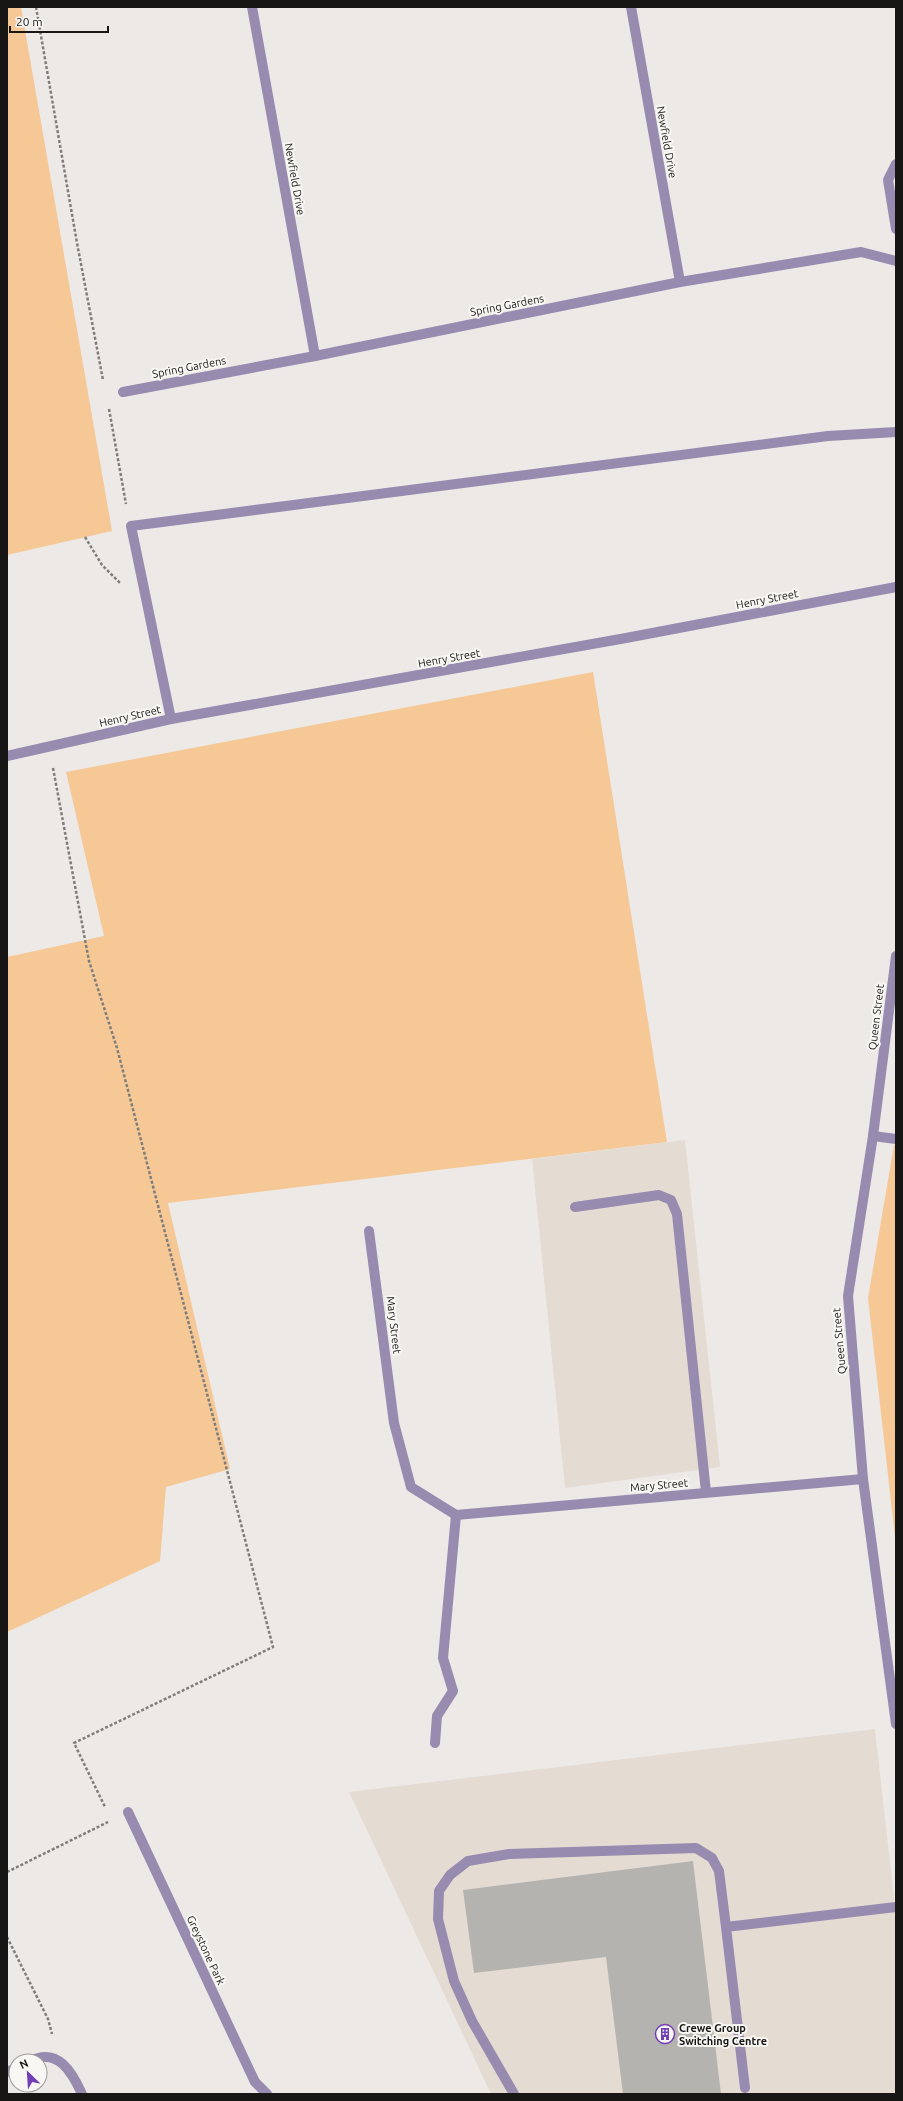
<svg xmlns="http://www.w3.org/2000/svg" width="903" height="2101" viewBox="0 0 903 2101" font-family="Ubuntu,sans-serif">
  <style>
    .built { fill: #e4dcd3 }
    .green { fill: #f5c896 }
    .building { fill: #b5b3b0 }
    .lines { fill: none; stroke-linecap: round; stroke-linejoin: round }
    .path { stroke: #7f7d7c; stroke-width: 2.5; stroke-dasharray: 3 2; stroke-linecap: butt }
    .service { stroke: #978baf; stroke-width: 10 }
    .minor { stroke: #978baf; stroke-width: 10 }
    .tertiary { stroke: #978baf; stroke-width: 10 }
    .labels { text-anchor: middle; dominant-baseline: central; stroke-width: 4; stroke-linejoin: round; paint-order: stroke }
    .street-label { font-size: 11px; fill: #171615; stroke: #f9f7f4 }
    .poi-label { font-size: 11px; font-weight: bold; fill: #171615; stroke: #f9f7f4; text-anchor: start }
  </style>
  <rect width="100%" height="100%" fill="#ece9e7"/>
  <g class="built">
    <path d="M685,1140L720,1467L565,1488L532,1159Z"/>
    <path d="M875,1729L896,1915V2094H491L349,1792Z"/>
  </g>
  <g class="green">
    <path d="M7,7H21L112,531L7,555Z"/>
    <path d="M593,672L667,1142L168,1203L230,1469L166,1487L160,1561L7,1632V957L104,936L66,772Z"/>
    <path d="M894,1145L896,1146V1546L868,1298Z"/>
  </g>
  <path class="building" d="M693,1861L721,2094H623L606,1957L474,1973L463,1890Z"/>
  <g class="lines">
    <g class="path">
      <path d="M36,7L77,243L103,380"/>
      <path d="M109,409L126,504"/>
      <path d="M85,537L102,565L120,583"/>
      <path d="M53,768L89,961L117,1048L273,1647L74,1743L105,1807"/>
      <path d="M7,1872L108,1822"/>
      <path d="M7,1937L48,2019L52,2034"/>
    </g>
    <g class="service">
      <path d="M896,164L888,180L896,229"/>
      <path d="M171,719L131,526L828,436L896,432"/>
      <path d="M575,1207L659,1195L671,1200L677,1214L706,1492"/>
      <path d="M745,2088L726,1927L896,1907"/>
      <path d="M514,2094L472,2021L454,1981L438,1919L439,1891L450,1875L468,1861L509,1854L696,1848L712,1858L719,1871L726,1927"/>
    </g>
    <g class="minor">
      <path d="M252,7L315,356"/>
      <path d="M631,7L680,282"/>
      <path d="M123,392L315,356L680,282L861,252L896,261"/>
      <path d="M7,756L171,719L626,638L896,587"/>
      <path d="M873,1136L896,1139"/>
      <path d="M369,1231L394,1423L411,1487L456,1515L443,1658L453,1691L437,1716L435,1743"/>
      <path d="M456,1515L863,1479"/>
      <path d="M128,1812L255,2082L267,2094"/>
      <path d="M30,2061C58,2047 72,2072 82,2094"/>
      <path d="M7,2072L16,2068"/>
    </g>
    <path class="tertiary" d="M896,956L873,1136L848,1296L863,1479L896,1724"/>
  </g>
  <defs>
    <g id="building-ring" transform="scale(1)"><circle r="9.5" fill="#f9f7f4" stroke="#733fb6" stroke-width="1.5"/><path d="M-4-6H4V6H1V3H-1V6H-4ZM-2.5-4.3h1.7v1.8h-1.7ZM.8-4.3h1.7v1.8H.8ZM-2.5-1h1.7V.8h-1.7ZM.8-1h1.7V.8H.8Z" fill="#733fb6"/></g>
  </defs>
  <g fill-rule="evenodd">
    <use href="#building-ring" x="665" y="2034"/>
  </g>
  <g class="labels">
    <g class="street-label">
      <text transform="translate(667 142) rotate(80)">Newfield Drive</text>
      <text transform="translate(295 179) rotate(80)">Newfield Drive</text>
      <text transform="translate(507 305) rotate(-11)">Spring Gardens</text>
      <text transform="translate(189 367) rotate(-11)">Spring Gardens</text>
      <text transform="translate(767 599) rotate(-11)">Henry Street</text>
      <text transform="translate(449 658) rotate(-10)">Henry Street</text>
      <text transform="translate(130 716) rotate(-13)">Henry Street</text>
      <text transform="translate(876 1017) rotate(-83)">Queen Street</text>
      <text transform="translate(394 1325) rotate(83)">Mary Street</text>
      <text transform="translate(839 1341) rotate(-95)">Queen Street</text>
      <text transform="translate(659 1485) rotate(-5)">Mary Street</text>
      <text transform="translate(206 1950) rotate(65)">Greystone Park</text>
    </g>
    <g class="poi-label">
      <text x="679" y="2028">Crewe Group<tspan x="679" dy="13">Switching Centre</tspan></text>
    </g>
  </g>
  <rect width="903" height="2101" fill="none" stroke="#171615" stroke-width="16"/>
  <g transform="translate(28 2073) rotate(335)"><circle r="19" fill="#f9f7f4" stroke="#9f9d9b"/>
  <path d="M0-3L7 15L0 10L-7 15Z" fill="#733fb6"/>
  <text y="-6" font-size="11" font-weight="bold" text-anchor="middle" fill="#171615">N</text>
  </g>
  <path d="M10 26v6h98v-6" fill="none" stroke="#171615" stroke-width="2"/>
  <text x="16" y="26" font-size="12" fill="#171615" stroke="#f9f7f4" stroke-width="3" paint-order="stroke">20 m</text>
</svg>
